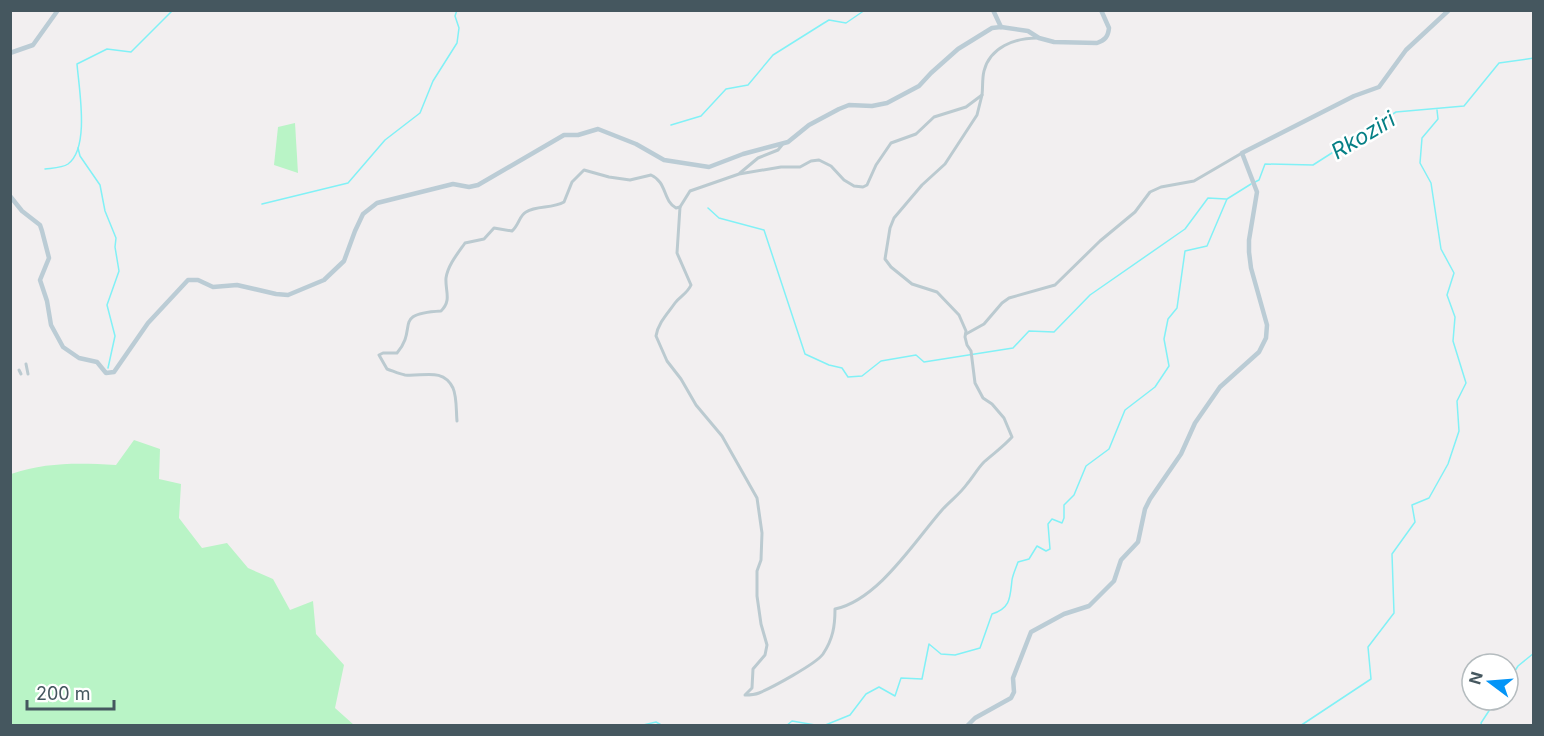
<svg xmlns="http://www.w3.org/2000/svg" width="1544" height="736" viewBox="0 0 1544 736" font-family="Inter,sans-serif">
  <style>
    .green { fill: #b9f4c6 }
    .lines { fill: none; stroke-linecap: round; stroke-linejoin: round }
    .stream { stroke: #81f1f6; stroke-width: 1.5 }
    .street { stroke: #bbcad0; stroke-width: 3 }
    .secondary { stroke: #bbccd5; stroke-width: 4.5 }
    .labels { text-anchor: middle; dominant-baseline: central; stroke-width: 5; stroke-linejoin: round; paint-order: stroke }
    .water-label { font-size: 22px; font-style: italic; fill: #057f85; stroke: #fff }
  </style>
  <rect width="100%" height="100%" fill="#f2eff0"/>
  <g class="green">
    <path d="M295,123L298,173L274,165L278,127Z"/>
    <path d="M134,440L160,449L159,479L181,484L179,518L202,548L227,543L248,568L273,579L290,610L313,601L316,634L344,665L335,708L354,725H11V474C47,462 78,463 116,465Z"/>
  </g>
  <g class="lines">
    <g class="stream">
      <path d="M671,125L701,116L726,89L748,85L773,55L824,23L829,20L846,23L865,10"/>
      <path d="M78,148L80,156L100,185L105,211L116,238L115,247L119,271L107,305L115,336L108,368"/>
      <path d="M45,169C52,168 62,168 68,164C90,148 79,89 77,64L107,49L131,52L173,10"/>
      <path d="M1255,182L1259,180L1265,164L1313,165L1396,112L1464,106L1499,63L1534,58"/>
      <path d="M262,204L348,183L385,140L420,113L433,81L457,43L459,28L455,16L457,10"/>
      <path d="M708,208L719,218L764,230L805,354L829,365L842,368L848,377L862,376L881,361L916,355L924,362L1013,348L1029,331L1054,332L1090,295L1185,229L1208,198L1226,199"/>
      <path d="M1508,682L1518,666L1534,653"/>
      <path d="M639,726L656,722L663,726"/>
      <path d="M786,726L792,721L821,726"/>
      <path d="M823,726L850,715L866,694L879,687L895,696L901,678L922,679L929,644L941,654L955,655L980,648L992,614C1011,608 1010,597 1012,580C1013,574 1016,568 1018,562L1029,559L1037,546L1046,551L1050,549L1048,524L1052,519L1062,523L1064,518V505L1074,495L1086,466L1109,449L1125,410L1155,387L1169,366L1164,339L1168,319L1177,308L1185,251L1207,246L1227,199L1251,184"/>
      <path d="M1300,726L1371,679L1368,647L1394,613L1392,554L1415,522L1412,505L1429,498L1448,464L1459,431L1457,401L1466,383L1453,341L1455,317L1447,295L1454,273L1441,249L1431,183L1420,163L1422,138L1438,119L1437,110"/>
      <path d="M1482,726L1481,723L1496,700"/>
    </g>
    <g class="street">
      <path d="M740,173L758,158L778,150L782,145"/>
      <path d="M680,207L677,253L691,285C687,294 680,296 675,303C668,313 658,323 656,336L667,361L681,379L696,405L722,436L757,498L762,533L761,560L757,571V596L761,624L767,645L765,655L753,669L752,688L746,694"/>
      <path d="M966,334L984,324L1002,303L1009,298L1055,285L1100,241L1135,212L1150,192L1161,187L1194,181L1242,153"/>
      <path d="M26,364L28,374"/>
      <path d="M19,370L21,374"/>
      <path d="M457,421C456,411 457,397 453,388C443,367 422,377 405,375C399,374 393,371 387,369L379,355L383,353H397C419,327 391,314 441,311C452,300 445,291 446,278C448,265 458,253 465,243L484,239L494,228L512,231C519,225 519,216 526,212C537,205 552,209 564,202L572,182L584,170L609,177L630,180L651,175C667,182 663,201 676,208L680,207L690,191L739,174L781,167H800L811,161L819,160L831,166L844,180L854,186L863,187L867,185L876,165L891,143L916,134L934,117L966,107L982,95C983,87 982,79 984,71C990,47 1015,38 1037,38"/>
      <path d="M745,695C750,695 754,695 759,693C771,688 816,664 823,654C833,639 835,626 835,609C878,600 914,542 942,510C950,501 960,494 967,484C973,477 978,468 984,462C994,453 1003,447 1012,437L1004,418L992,404L983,398L975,383L971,351L967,345L965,337L966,331L959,315L937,292L912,284L891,267L885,259L890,228L894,218L922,185L945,164L977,115L982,95"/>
    </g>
    <g class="secondary">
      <path d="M993,10L1001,27"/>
      <path d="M10,53L33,45L58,10"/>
      <path d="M10,196L22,211L40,225L42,231L49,258L40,280L47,301L51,325L63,347L79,358L97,362L106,373L114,372L148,323L188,280H198L213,287L237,285L276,294L288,295L324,280L344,261L355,231L363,214L377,203L453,184L469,187L478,185L564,135H578L598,129L636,144L664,160L709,167L743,154L788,142L809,125L839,109L849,105L872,106L887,103L919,86L931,73L958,49L992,28L1001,27L1028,31L1039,38L1054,42L1097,43C1105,40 1108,37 1109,28L1101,10"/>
      <path d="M967,726L975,718L1011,698L1014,692L1013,678L1031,632L1064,614L1089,606L1114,581L1121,560L1138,542L1145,509L1150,499L1181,454L1195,423L1220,387L1259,352L1266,338L1267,325L1251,268L1249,252V240L1257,192L1242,153L1354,96L1379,87L1406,50L1449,10"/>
    </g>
  </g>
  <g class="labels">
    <g class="water-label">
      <text transform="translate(1363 135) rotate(-31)">Rkoziri</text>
    </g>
  </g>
  <rect width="1544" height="736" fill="none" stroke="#45575f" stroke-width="24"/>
  <g transform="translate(1490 682) rotate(286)"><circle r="28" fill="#ffffff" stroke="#b5bcbf" stroke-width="1.5"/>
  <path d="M0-4.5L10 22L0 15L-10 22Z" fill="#0495f7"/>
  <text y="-9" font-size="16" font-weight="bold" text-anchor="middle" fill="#45575f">N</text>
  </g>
  <path d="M27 700v9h87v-9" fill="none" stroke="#45575f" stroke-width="3"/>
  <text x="36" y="700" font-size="18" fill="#45575f" stroke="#ffffff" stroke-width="4.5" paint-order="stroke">200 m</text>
</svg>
